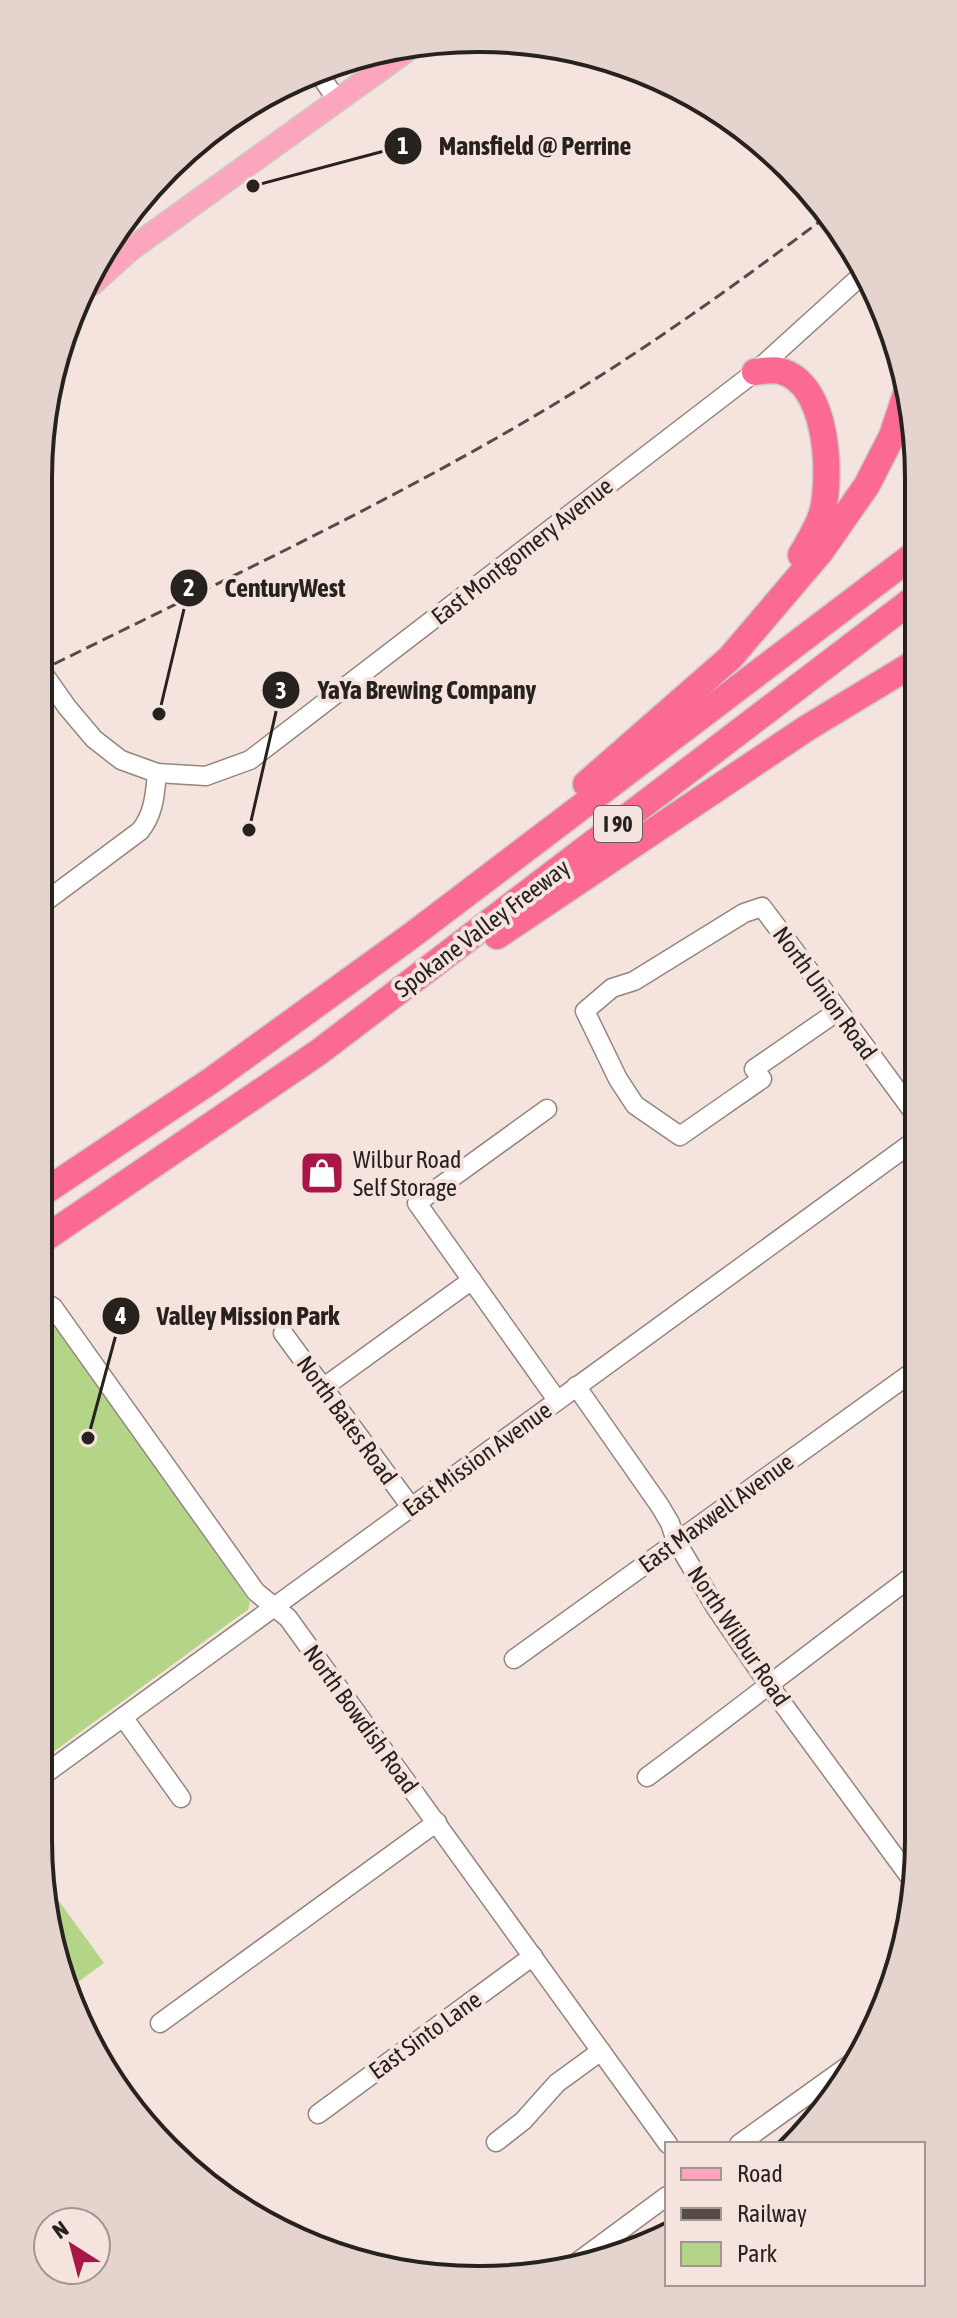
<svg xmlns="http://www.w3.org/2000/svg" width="957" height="2318" viewBox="0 0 957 2318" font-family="'Asap Condensed',sans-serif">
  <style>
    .green { fill: #b4d588 }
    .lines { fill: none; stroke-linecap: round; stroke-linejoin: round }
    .minor-casing { stroke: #95857f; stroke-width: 21 }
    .major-casing { stroke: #cbcac9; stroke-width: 25 }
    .highway-casing { stroke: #cbcac9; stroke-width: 29 }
    .minor { stroke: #fff; stroke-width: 18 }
    .major { stroke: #fca6be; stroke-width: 22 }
    .highway { stroke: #fa6a92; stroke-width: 26 }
    .rail { stroke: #554c49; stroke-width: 3; stroke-dasharray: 12 6; stroke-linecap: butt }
    .labels { text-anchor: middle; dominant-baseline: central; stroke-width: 8; stroke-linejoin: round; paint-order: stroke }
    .shield { fill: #f5e4dd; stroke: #665c58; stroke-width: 2 }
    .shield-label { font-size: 22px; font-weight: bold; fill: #28221f }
    .street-label { font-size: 24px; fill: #28221f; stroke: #f5e4dd }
    .poi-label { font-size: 24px; fill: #28221f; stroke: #f5e4dd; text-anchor: start }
    .rim { fill: none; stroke: #28221f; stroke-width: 4 }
    .leader { fill: none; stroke: #28221f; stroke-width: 3 }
    .callout-dot { fill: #28221f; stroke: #f5e4dd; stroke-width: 3 }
    .mark-label { font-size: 24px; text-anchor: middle; font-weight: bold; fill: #fff }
    .callout-label { font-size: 26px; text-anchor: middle; font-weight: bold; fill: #28221f; stroke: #f5e4dd; stroke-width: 8; stroke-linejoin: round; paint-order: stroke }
  </style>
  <rect width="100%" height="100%" fill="#f5e4dd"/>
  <g class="green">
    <path d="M38,1300L250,1602L248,1610L239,1616L38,1763Z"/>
    <path d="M45,1882L104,1963L67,1990L62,1982Z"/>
  </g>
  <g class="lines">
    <g class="minor-casing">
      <g id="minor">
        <path d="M319,74L337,100"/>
        <path d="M38,666L67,707L94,739L121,760L157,773L206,776L250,760L755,372L863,274"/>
        <path d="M38,907L140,831C154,814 155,794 157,773"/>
        <path d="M838,1011L754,1069L762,1079L680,1136L635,1105L618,1079L585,1011L612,988L634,981L744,913L762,907L777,927L917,1117"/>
        <path d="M547,1109L417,1203L557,1400"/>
        <path d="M38,1303H46L53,1307L256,1592L288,1618L668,2144"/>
        <path d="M283,1333L411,1507"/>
        <path d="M576,1386L660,1506L670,1523L676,1541L716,1608L769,1685L912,1880"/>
        <path d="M324,1387L472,1280"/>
        <path d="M514,1659L918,1368"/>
        <path d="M123,1717L181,1798"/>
        <path d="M647,1777C735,1712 821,1644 910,1578L918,1575"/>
        <path d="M38,1779L917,1139"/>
        <path d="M160,2023L437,1822"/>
        <path d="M318,2114L533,1956"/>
        <path d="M496,2142L523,2121L557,2083L601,2051"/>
        <path d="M739,2144L852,2063"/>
        <path d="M564,2272L667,2196"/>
      </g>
    </g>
    <g class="major-casing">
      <path id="major" d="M92,284L131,249L406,51"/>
    </g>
    <g class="highway-casing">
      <g id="highway">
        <path d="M755,372C763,371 773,369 780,371C828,383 831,472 823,510C819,526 809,541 801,555"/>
        <path d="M586,784L730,658L821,551L867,485L892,436L907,391"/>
        <path d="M497,936L807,728L916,662"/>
        <path d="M38,1196L212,1080L411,936L916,553"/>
        <path d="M38,1243L319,1052L916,597"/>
      </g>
    </g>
    <use href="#minor" class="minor"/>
    <use href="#major" class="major"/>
    <use href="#highway" class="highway"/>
    <path class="rail" d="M38,672C209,587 384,506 548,408C645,350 737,284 827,216"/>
  </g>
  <defs>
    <g id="shop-square" transform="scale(2.3)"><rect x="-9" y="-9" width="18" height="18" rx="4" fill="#aa1648" stroke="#f5e4dd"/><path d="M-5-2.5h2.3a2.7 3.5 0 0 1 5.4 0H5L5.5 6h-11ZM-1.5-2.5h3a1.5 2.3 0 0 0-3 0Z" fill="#fff"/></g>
  </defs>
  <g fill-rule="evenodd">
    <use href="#shop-square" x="322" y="1173"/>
  </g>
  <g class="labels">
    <rect class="shield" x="594" y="806" width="48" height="36" rx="6"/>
    <g class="shield-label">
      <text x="618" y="824">I 90</text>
    </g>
    <g class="street-label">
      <text transform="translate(522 551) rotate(-38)">East Montgomery Avenue</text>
      <text transform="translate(482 928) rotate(-37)">Spokane Valley Freeway</text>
      <text transform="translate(825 993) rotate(54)">North Union Road</text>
      <text transform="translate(347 1420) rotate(54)">North Bates Road</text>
      <text transform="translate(477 1459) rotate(-36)">East Mission Avenue</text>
      <text transform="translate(716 1513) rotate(-36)">East Maxwell Avenue</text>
      <text transform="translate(739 1636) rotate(56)">North Wilbur Road</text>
      <text transform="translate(361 1719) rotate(54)">North Bowdish Road</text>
      <text transform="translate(425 2035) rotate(-36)">East Sinto Lane</text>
    </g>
    <g class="poi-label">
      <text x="353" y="1159">Wilbur Road<tspan x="353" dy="28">Self Storage</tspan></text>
    </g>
  </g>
  <path d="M0 0H957V2318H0ZM478 52H479A426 426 0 0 1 905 478V1840A426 426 0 0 1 479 2266H478A426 426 0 0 1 52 1840V478A426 426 0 0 1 478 52Z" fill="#e5d4ce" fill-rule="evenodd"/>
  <path class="rim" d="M478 52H479A426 426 0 0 1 905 478V1840A426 426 0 0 1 479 2266H478A426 426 0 0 1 52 1840V478A426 426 0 0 1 478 52Z"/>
  <path class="leader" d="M253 186L403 146M159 714L189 588M249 830L281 690M88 1438L121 1316"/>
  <g class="callout-dot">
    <circle cx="253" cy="186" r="8"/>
    <circle cx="159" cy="714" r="8"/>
    <circle cx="249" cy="830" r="8"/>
    <circle cx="88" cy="1438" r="8"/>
    <circle cx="403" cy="146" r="20"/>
    <circle cx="189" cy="588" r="20"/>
    <circle cx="281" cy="690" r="20"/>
    <circle cx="121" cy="1316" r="20"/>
  </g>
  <g class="mark-label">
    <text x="403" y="154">1</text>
    <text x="189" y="596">2</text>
    <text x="281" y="699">3</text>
    <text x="121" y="1324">4</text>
  </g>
  <g class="callout-label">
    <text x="535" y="155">Mansfield @ Perrine</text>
    <text x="285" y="597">CenturyWest</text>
    <text x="427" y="699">YaYa Brewing Company</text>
    <text x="248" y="1325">Valley Mission Park</text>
  </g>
  <rect x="665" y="2142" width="260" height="144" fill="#f5e4dd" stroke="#a39691" stroke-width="2"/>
  <rect x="681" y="2168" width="40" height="12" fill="#fca6be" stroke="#a39691" stroke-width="2"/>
  <text x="737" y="2182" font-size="24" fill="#28221f">Road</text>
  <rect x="681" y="2208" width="40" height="12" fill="#554c49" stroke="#a39691" stroke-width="2"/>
  <text x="737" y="2222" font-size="24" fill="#28221f">Railway</text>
  <rect x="681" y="2242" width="40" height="24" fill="#b4d588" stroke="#a39691" stroke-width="2"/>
  <text x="737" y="2262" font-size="24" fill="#28221f">Park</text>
  <g transform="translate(72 2246) rotate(324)"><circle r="38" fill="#f5e4dd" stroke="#a39691" stroke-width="2"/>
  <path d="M0-6L14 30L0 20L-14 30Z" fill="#aa1648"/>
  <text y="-12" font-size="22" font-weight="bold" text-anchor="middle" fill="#28221f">N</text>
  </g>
</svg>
